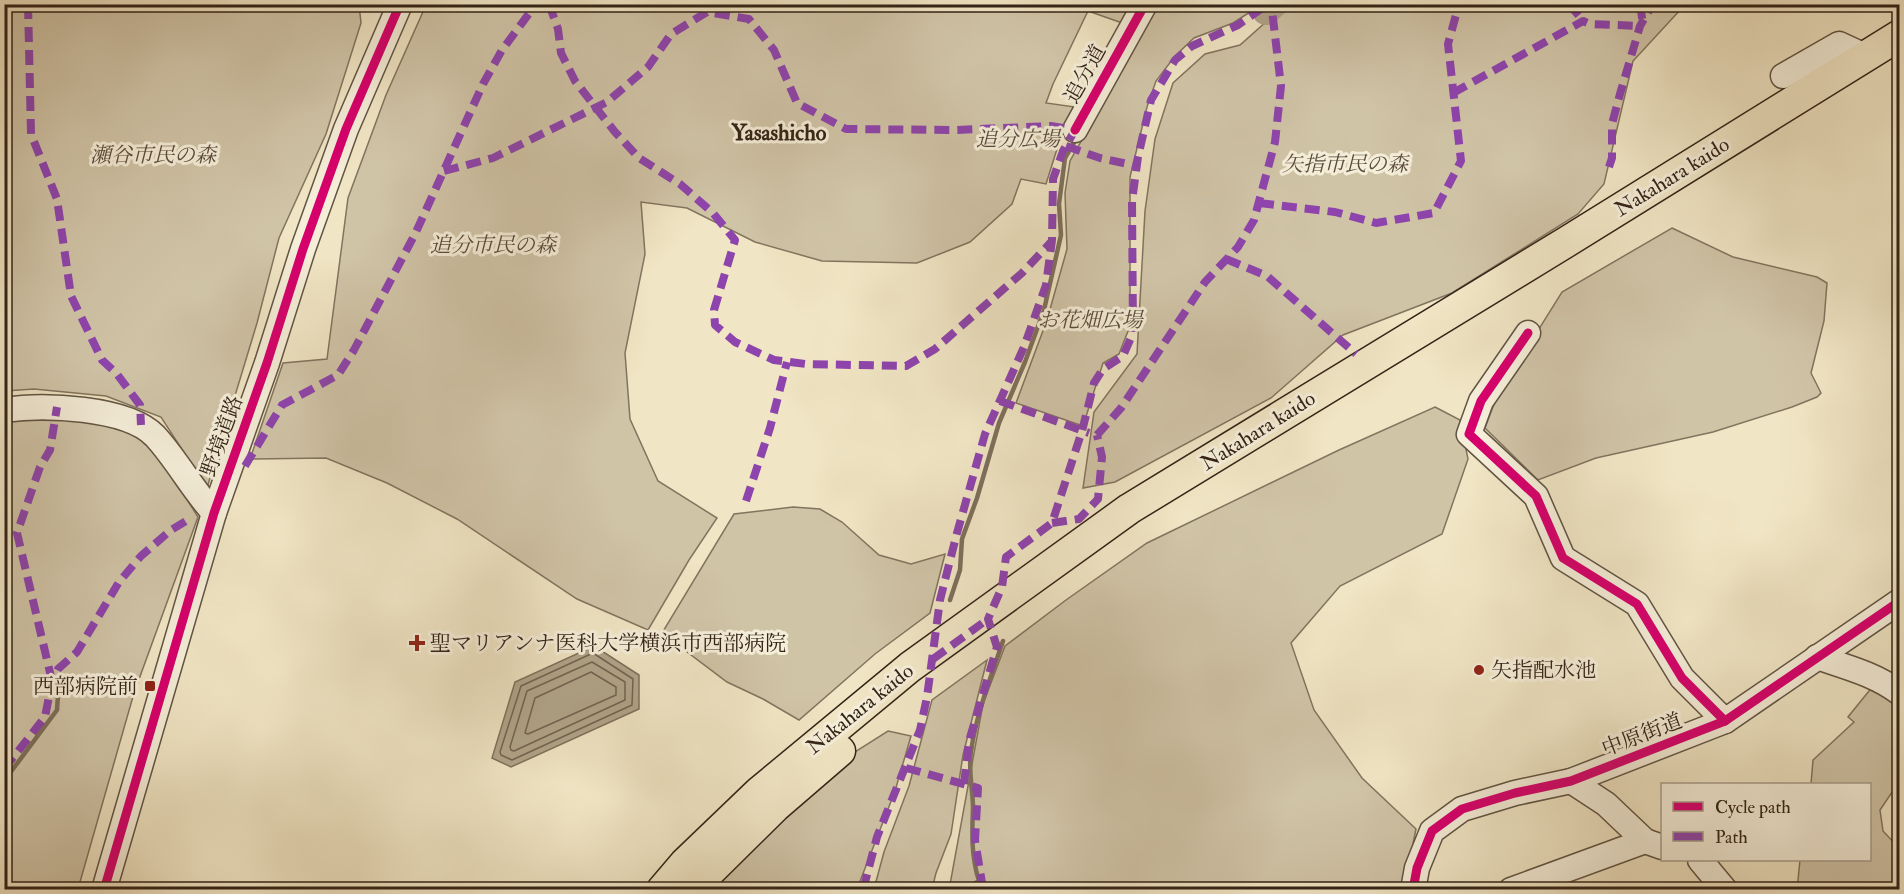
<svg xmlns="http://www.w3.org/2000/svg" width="1904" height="894" viewBox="0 0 1904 894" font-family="'IM FELL Double Pica','Noto Serif JP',serif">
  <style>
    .green { fill: #d0c4a7; stroke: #82745f; stroke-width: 1.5 }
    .water { fill: #b0a389; stroke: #7e705b; stroke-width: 1.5 }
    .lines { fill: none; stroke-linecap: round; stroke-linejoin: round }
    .shore { stroke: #726350; stroke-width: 1.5 }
    .stream { stroke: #7e705b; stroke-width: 4.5 }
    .river { stroke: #b0a389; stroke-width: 28 }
    .minor-casing { stroke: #625442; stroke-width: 27 }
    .major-casing { stroke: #332317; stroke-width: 33 }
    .minor { stroke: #f5eed9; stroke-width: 24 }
    .major { stroke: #f0e5c4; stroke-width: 30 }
    .quiet { stroke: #8e44ad; stroke-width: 8; stroke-dasharray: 15 8; stroke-linecap: butt }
    .cycleway-casing { stroke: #f5eed9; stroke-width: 13 }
    .cycleway { stroke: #d6006c; stroke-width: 9 }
    .poi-dot { fill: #8f2418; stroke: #f5eed9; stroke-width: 2 }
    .labels { text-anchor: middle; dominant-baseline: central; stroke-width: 6; stroke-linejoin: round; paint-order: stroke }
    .street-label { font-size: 21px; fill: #332317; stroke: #f5eed9 }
    .park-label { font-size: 21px; font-style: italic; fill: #5a4b3b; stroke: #f5eed9 }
    .poi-label { font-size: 21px; fill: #332317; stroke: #f5eed9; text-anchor: start }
    .neighbourhood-label { font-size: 22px; font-weight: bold; fill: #332317; stroke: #f5eed9 }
  </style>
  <rect width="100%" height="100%" fill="#f0e5c4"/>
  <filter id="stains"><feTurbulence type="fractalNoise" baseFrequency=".00333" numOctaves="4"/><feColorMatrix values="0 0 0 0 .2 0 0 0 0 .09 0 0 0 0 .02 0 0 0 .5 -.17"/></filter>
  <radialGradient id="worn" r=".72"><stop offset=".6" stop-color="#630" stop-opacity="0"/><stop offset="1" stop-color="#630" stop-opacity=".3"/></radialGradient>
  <g class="green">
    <path d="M5,5H359L361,23L326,134L279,238L257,323L207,488L161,417L106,396L34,389L5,391Z"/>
    <path d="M426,5H1138L1128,25L1088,11L1053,84L1046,103L1075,107L1057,149L1046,184L1021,179L1012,204L970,242L917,263L822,261L755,242L687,208L641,202L645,254L625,353L630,419L658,481L717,518L689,560L648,630L577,599L457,519L387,483L326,458L250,459L283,363L327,359L348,198L386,95Z"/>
    <path d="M1158,5H1261L1233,23L1194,38L1175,56L1156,81L1147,107L1130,177V326L1119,354L1103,363L1083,426L1016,403L1047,320L1067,249L1065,193L1070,161Z"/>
    <path d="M1285,5H1682V8L1633,61L1604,184L1578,214L1452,293L1343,335L1271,398L1115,482L1083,488L1094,412L1137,354L1145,211L1155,139L1173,83L1205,54L1240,45Z"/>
    <path d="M1672,228L1733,257L1817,277L1827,283L1824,321L1811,373L1821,393L1817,397L1792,407L1713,432L1596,458L1538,480L1485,428L1497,396L1562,292Z"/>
    <path d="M1435,407L1460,420L1468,459L1442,534L1340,586L1291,643L1314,710L1362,778L1416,829L1404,889L949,890L983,704L1005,646L1066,600L1147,543L1339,450Z"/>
    <path d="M16,410L136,431L156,450L198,517L134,693L78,889L5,890V412Z"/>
    <path d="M793,507L820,509L842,522L879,555L911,564L945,554L930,613L875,654L799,720L763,699L727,682L662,633L734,514Z"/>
    <path d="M987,660L963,755L951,834L936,873L932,889H874L884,852L909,786L932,700Z"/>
    <path d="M1873,686L1899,705V782L1880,810L1883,831L1899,848V889L1797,890L1800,860H1870V784H1811L1813,760L1854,722L1848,717Z"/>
    <path d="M888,731L911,736L895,791L857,889L707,890L850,755Z"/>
  </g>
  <path class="water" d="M594,646L639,675V709L511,767L492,758L515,682Z"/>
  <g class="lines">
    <g class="shore">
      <path d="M593,653L633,679L632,705L512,760L501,755L500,752L521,686Z"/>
      <path d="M592,662L625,682V700L514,751L511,750L510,747L527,691Z"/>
      <path d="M591,672L616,687V695L528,734L525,733L535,698Z"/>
    </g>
    <g class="stream">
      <path d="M950,600L960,570L962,539L977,498L999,423L1025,362L1044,310L1061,235L1059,204L1065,158L1076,139"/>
      <path d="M4,781L57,710L59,680"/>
      <path d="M979,881L983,890"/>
      <path d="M963,890L979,881C971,856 972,833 973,808C973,790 968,770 971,752C976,714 991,677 1003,641"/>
    </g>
    <path class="river" d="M1266,11L1274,4"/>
    <g class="minor-casing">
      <g id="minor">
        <path d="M1783,76L1839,44L1865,56"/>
        <path d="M1075,130L1145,4"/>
        <path d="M1528,333L1481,401L1469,434L1536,496L1563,558L1637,604L1682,678L1725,721"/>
        <path d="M4,410C43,404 127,407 155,436C177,460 192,489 214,513"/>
        <path d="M1817,657C1846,667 1875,674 1900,693"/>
        <path d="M1571,781L1606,804L1645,841L1662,847"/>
        <path d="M1700,860L1725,890"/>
        <path d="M104,890L214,513L267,363L303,249L346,129L400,4"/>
        <path d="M1413,890L1417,868L1432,831L1462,809L1515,793L1571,781L1725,721L1900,601"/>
        <path d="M1511,890L1645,841"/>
      </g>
    </g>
    <g class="major-casing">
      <g id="major">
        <path d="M662,890L685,863L759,792L910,667L1129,509L1568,241L1900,35"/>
        <path d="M691,890L775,807L840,751"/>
      </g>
    </g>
    <use href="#minor" class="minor"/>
    <use href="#major" class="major"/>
    <g class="quiet">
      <path d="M28,4L31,134L57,199L71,296L102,360L117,374L140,405L141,425"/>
      <path d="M549,4L558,29L561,53L575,81L615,132L639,158L680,184L713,213L735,240L714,310L715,325L735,342L774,360L806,364L906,366L935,349L1022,273L1052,241"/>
      <path d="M1569,4L1583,21"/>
      <path d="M1640,4L1643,24"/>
      <path d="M1453,93L1583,21L1590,24L1640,26"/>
      <path d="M1066,146L1100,158L1137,166"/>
      <path d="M1609,167L1612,158V124L1620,94L1640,26L1653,4"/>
      <path d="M444,171L493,158L607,102L648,67L671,34L707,12L749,19L774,50L797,103L846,129L957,130L1051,126L1075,130L1063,151L1053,179L1052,240L1046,285L1024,347L985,434L957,533L940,600L927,697L920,730L877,837L863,890"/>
      <path d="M1259,203L1335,212L1376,223L1434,213L1461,161L1448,44L1459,4"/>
      <path d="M1226,259L1267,276L1356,354"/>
      <path d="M1000,401L1089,433"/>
      <path d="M1097,435L1121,408L1205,282L1238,247L1254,220L1275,142L1281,86L1272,10L1284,4"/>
      <path d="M245,466L282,405L338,375L354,350L416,232L483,84L502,50L536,4"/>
      <path d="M746,501L770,428L787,362"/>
      <path d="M1052,523L1079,519L1098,499L1102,457L1097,435"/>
      <path d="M933,659L988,619"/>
      <path d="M52,681L17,533L40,467L50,450L57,407"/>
      <path d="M906,768L978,788L975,840L982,883L989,890"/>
      <path d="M4,769L45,717L52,681L58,669L77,652L119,582L141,556L171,530L191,518"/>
      <path d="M964,784L969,741L997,647L988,619L1002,587L1006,557L1052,523L1082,431L1094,383L1103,369L1123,356L1133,333L1132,201L1138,157L1151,100L1175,60L1192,46L1238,25L1268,4"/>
    </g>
    <g class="cycleway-casing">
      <g id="cycleway">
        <path d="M1075,130L1145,4"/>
        <path d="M1528,333L1481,401L1469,434L1536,496L1563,558L1637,604L1682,678L1725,721"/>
        <path d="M104,890L214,513L267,363L303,249L346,129L400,4"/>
        <path d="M1413,890L1417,868L1432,831L1462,809L1515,793L1571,781L1725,721L1900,601"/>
      </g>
    </g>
    <use href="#cycleway" class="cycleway"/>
  </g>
  <g class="poi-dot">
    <path d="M414 634h6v6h6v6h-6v6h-6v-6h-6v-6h6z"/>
    <circle cx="1479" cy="670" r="6"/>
    <rect x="144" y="680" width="12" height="12" rx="3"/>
  </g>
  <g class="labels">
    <g class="street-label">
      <text transform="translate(1085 74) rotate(-61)">追分道</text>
      <text transform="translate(1672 177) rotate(-32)">Nakahara kaido</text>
      <text transform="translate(1258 431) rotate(-32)">Nakahara kaido</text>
      <text transform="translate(222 436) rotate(-70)">野境道路</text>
      <text transform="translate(860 709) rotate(-39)">Nakahara kaido</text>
      <text transform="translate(1642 735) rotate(-21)">中原街道</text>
    </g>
    <g class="park-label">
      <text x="1018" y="139">追分広場</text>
      <text x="153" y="155">瀬谷市民の森</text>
      <text x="1345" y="164">矢指市民の森</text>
      <text x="493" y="245">追分市民の森</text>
      <text x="1090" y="320">お花畑広場</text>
    </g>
    <g class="poi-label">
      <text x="430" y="643">聖マリアンナ医科大学横浜市西部病院</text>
      <text x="1491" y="670">矢指配水池</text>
      <text x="138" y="686" text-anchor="end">西部病院前</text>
    </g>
    <g class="neighbourhood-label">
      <text x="779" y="133">Yasashicho</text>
    </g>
  </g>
  <rect width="1904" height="894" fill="none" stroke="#f0e5c4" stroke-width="24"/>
  <rect x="6" y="6" width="1892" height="882" fill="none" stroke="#332317" stroke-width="3"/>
  <rect x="12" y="12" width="1880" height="870" fill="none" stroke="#332317" stroke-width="1.5"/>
  <rect x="1661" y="783" width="210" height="78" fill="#f5eed9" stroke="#a79d8b" stroke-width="1.5"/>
  <rect x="1673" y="802" width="30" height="9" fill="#d6006c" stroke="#a79d8b" stroke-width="1.5"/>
  <text x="1715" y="813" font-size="18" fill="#332317">Cycle path</text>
  <rect x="1673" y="832" width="30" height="9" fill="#8e44ad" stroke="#a79d8b" stroke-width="1.5"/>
  <text x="1715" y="843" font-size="18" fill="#332317">Path</text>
  <rect width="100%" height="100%" filter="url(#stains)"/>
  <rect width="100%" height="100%" fill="url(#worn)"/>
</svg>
